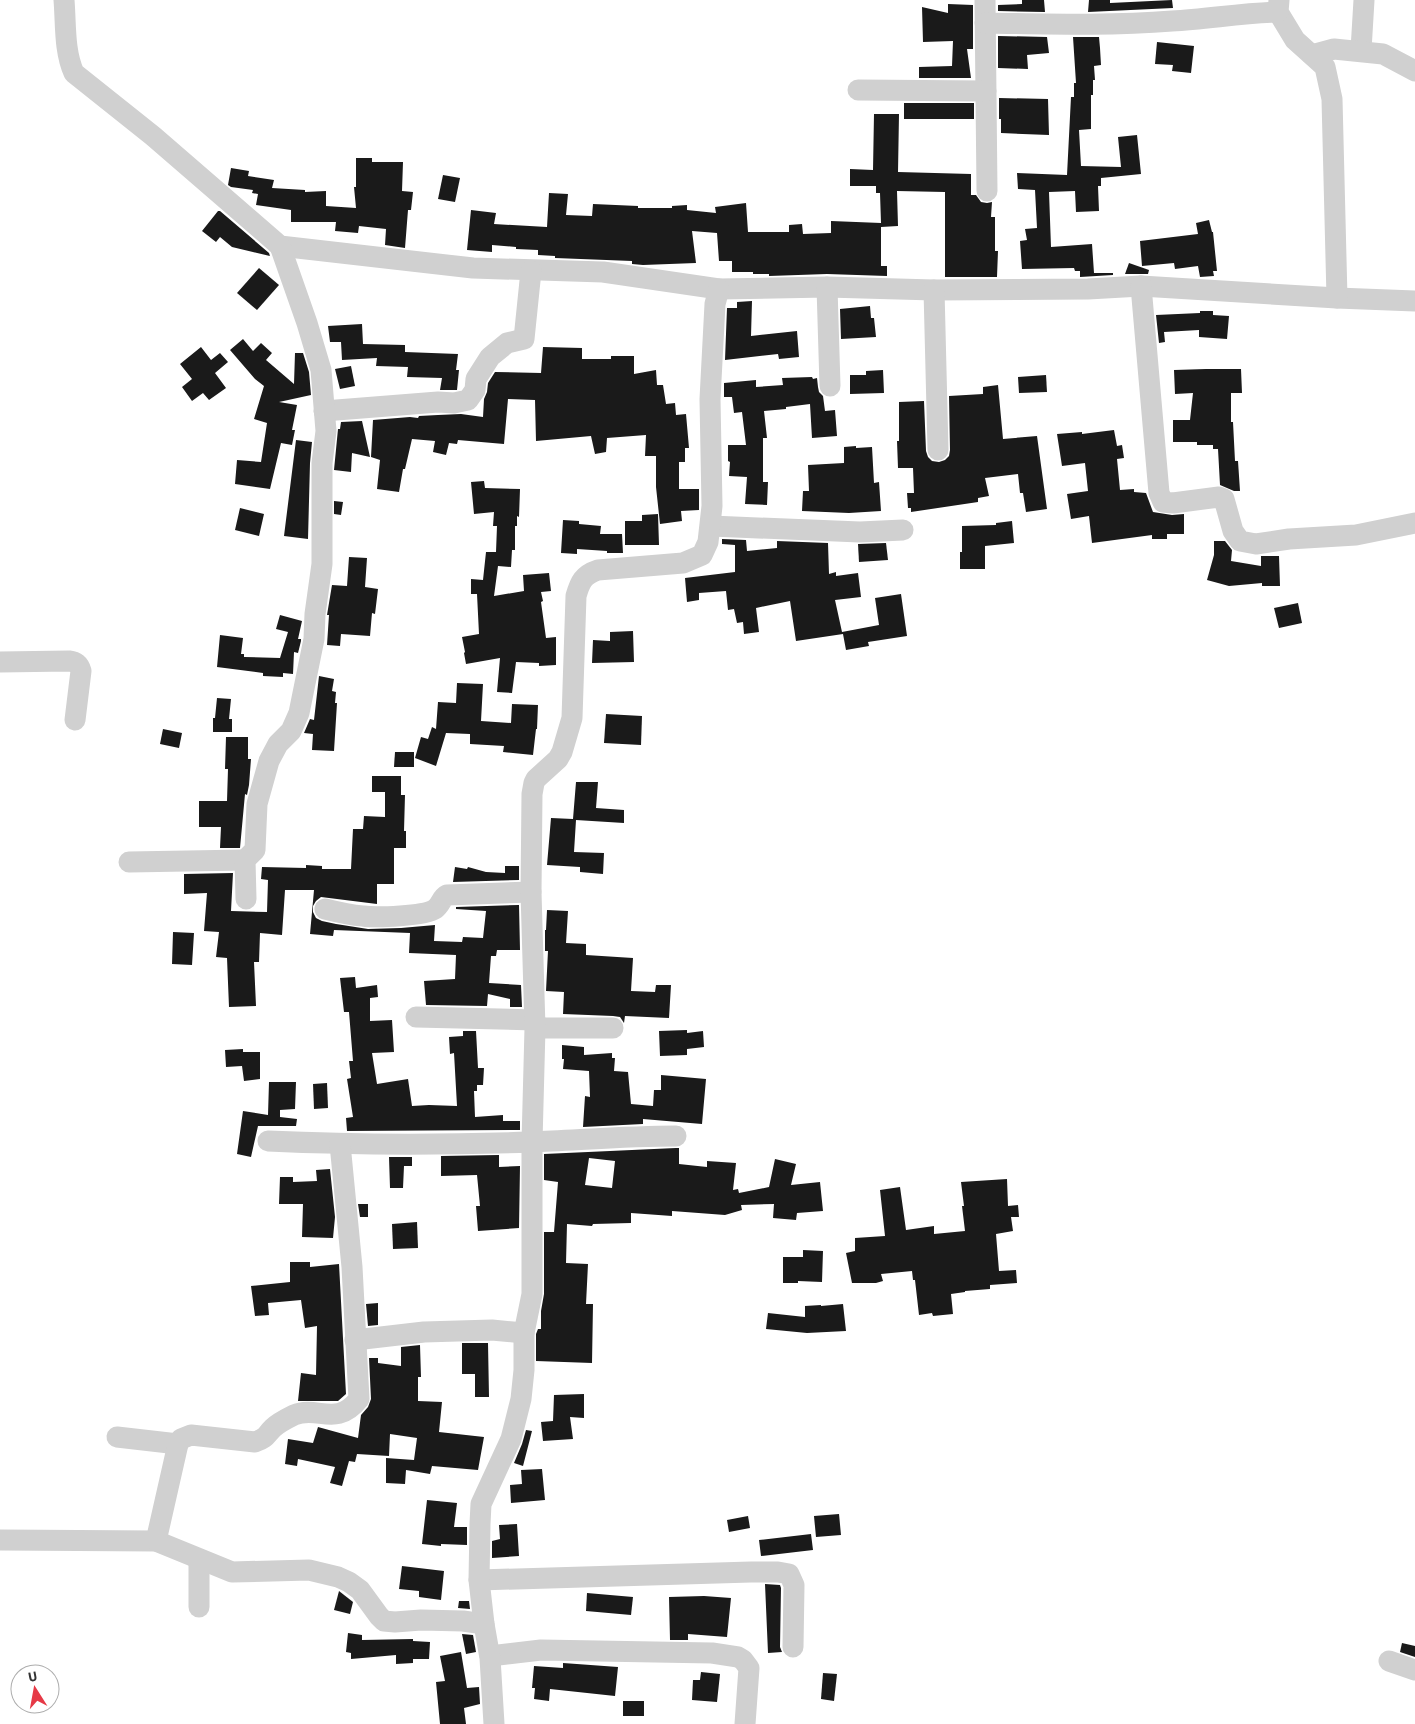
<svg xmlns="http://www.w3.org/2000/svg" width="1415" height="1724" viewBox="0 0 1415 1724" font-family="'Source Sans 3',sans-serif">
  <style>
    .building { fill: #1a1a1a; fill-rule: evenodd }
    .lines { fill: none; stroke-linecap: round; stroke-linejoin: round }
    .minor { stroke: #d0d0d0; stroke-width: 21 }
  </style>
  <rect width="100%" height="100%" fill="#fff"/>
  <g class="building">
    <path d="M1022,0H1044L1045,12L998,11V5L1022,4Z"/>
    <path d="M1089,0H1110V3L1172,0L1173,8L1088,12Z"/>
    <path d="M948,4L973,5V49H967L971,78H919V67L952,66L953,41L923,42L922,7L948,13Z"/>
    <path d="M998,36L1047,37L1049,53L1027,55L1028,69L998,68Z"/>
    <path d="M1073,37H1099L1100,48L1101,65L1094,66L1095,80H1093V95H1091V129L1079,130L1081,166L1121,167L1118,137L1137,135L1141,174L1101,178V186H1098L1099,211L1076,212L1075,191L1049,192L1051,247L1092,244L1094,273H1113V275L1080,277V271H1075L1074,268L1022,269L1020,241L1027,240L1025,229L1037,228L1035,190L1018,189L1017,173L1067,175L1071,97H1074V83H1076Z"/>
    <path d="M1157,42L1194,46L1191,73L1172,71L1173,65L1155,64Z"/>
    <path d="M999,98L1048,99L1049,135L1001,133V119H999Z"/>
    <rect x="904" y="103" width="70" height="16"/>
    <path d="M874,114H899L898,172L971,174V195H976L981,202L987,203L992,202L991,217H995V251H998L997,277H945V192L897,191L898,226L881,227V266H887V276L827,274L769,276V274H753V272H732V261H719L717,233L692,231L696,263L643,265L632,264V261L555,258V256L538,255V250L516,249V247L492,245V252L467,250L471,210L496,213L494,224L547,227L549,193L568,194L566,215L592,216L593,204L638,206V208H672V206L687,205V210L716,213L715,207L746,203L748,232H789V225L802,224L803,234L831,233V221L881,223L880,193H876V186H850V169L873,170Z"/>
    <path d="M356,158H372V162H403L402,191L413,192L411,210H408L405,248L385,245L386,229L359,226L358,233L335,231L336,222H291V210L256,205L258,194L252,193L253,190L231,187L228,185L231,168L249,171L248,176L274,180L272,188L305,190V192L326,191V206L356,208L354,187H356Z"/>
    <path d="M443,175L460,178L455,202L438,199Z"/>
    <path d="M218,211H220L269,253L270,256L232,247L220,237L216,242L202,231Z"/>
    <path d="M1209,220L1212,232H1213L1217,271H1213L1214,276L1200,277L1198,266L1175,269L1174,263L1142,266L1140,241L1198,234L1196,223Z"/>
    <path d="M1129,263L1149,270L1148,274H1125Z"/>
    <path d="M259,268L279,285L257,310L237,293Z"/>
    <path d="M752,301L751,336L797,331L799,357L779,359L778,354L725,360L727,308H737V302Z"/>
    <path d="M870,306L871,318H874L876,337L841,339L840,309Z"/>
    <path d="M1200,311H1213V315L1229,316L1227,339L1199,337V330L1164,332L1165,342L1159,343L1156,315L1200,313Z"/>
    <path d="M362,324L363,344L405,345V352L458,354L456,370H459L457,390H440L442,378L407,377L408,367L376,366L377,358L342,360L341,342H330L328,326Z"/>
    <path d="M243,339L253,351L261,343L272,353L266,360L294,384L295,353H303L309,372L311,395L279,402L297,405L292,430H295L292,445L281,443L270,489L235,484L237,460L261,462L267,423L254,419L264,386L255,379L230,350Z"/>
    <path d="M201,347L211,360L220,353L228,362L215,373L226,388L209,400L203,393L192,401L182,387L192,379L180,364Z"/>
    <path d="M543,347L582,348V359H611V356H634V374L656,370L657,385H663L666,404L675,403L676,415L686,414L689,448H685V462H679V489H699V510L681,511L682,521L660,524L656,487V456H645L646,435L607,438L606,452L595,454L591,436L536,441L535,400L508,399L504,444L458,440L457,444L449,443L446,455L433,452L435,441L412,439L405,469H403L399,492L377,489L380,460L371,457L373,420L410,417L418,418L419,416L438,415L461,414L483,417L484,399L487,392L488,383L495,372L541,373Z"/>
    <path d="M351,366L355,386L340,389L335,369Z"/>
    <path d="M1206,369H1241L1242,393H1231V422H1233L1235,461H1238L1240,491H1234L1220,485L1218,449H1213V445H1197V442H1173V420H1190L1193,393L1175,394L1174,370Z"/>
    <path d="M883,370L884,393L850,394V375H866V371Z"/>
    <path d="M1046,375L1047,392L1019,393L1018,377Z"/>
    <path d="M812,377L813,379L817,378L818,387L819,392L823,396L825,411L835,410L837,436L812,438L810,404L786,407V409L764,411L767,438H763V482H768L767,505L745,504L747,477L729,476L730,462L728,461V445H746L742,412L734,413L732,397H724V383L756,380V387L783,385L782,378Z"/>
    <path d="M998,385L1003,439L1037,436L1047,509L1026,512L1023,493H1020L1018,474L985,478L989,496L978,498V502L911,512V508H908L907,493H914L913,468H898L897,441H899V402L924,401L926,451L928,457L932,461L939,462L945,460L949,456L950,450L949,396L983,394V387Z"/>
    <path d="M362,421L370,457L352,453L351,472L334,470L338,429H340L341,422Z"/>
    <path d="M1114,430L1117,446L1122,445L1124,458L1117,459L1120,490L1134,489V492L1146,493L1153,512L1172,515L1184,514V534H1167V539H1152V535L1092,543L1089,516L1071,519L1067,494L1088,491L1085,463L1062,466L1057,434L1082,432V434Z"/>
    <path d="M296,440L312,442L310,463L308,539L284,536Z"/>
    <path d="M856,446V448L872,447L874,483L879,482L881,511L849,513L802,511L803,491H809L808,465L844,463V447Z"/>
    <path d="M484,481L485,488L520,489L519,517L517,516V526H515V550H512L511,567L498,566L494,596L524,591L523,575L549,573L551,591L541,592L543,601L541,602L546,638L556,637V665L539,666V663L516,662L512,693L497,692L500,658L466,664L464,653L465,652L462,637L479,634L477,594H471V579L483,580L486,552H496L497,526H493L494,512L474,514L471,482Z"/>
    <path d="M334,501L343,502L341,515L334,514Z"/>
    <path d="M240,508L264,514L259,536L235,530Z"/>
    <path d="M658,514L659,545H625V521H642V515Z"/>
    <path d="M563,520L579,521V524L601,526L600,534H622L623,553H607V551L577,549V554L561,553Z"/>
    <path d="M1012,521L1014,543L985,546V569H960V552H962V526L996,525V523Z"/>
    <path d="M722,539L746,540L747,551L777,548V541L828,543L829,574L836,572V576L858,573L861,597L835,600L842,632L879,625L875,598L901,594L907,636L868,642L869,646L846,650L843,634L796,641L790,601L756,608L759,632L744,634L743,622L737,623L734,609L728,610L726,591L699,593V600L687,602L685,578L735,572V545L722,544Z"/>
    <path d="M1214,541H1225L1232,550L1231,561L1261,566V556H1279L1280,586H1262V583L1229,586L1207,580L1214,555Z"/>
    <path d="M886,543L888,560L859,562L858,544Z"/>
    <path d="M349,557L367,558L365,587L378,589L375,614L372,613L370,636L341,634L340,646L327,645L329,615H327L332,585L347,586Z"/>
    <path d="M1298,603L1302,623L1279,628L1274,608Z"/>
    <path d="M280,615L302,621L298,639H301V641L298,653L294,652L293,674L283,673V677L263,676V673L217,667L220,635L243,638L241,654H244V657L280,658L288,632L276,629Z"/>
    <path d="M633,631L634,662L592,663L593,640L610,641V632Z"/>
    <path d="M319,676L334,679L332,691L336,692L335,703H337L334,751L312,750L313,734L304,733L310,719L314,720Z"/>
    <path d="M457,683L483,684L481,721L511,723L512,704L538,705L537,729H536L533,755L503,752L504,746L470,744V734L446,733L436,766L415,758L421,737L428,739L432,727L436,729L438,702L456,703Z"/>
    <path d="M217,698L231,699L229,719H232V732H213V718H215Z"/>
    <path d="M606,714L642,716L641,745L604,743Z"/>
    <path d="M163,729L182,733L179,748L160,744Z"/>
    <path d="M226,737H248V759H251L249,785L247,795L245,794L240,848H220L221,827H199V801H227L228,769H225Z"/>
    <path d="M395,752H414V767H394Z"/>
    <path d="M372,776H401V795H405L404,831H406V848H394V884H377V904L321,897L316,901L313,906V912L316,918L322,921L336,924L368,929L401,928L435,925L434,941L462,942L463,937L483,938L486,911L456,909V907L519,905L520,950H497L496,956H491L489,983L521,985L522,1007H510V999L488,994L487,1006L426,1005L424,981L455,979L456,955L409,953L410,933L334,930L333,936L310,934L314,890H285L282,935L260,933L259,962H254L256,1006L229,1007L227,958L216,957L219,932L204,931L207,893L184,894V874L233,873L231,911L267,912L268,880L261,879L262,867L306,868V865L322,866V869H351L353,829H363L364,816L385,817V792H372Z"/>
    <path d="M576,782H598L596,808L624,810V823L576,820L574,852L604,853L603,874L580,872V867L547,865L551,818L573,819Z"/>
    <path d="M505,866H519V880L453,882L455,867L467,869L468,867L486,872L505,873Z"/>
    <path d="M547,910L568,911L566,943L586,944V955L633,958L631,991L655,992L656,985H671L669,1018L625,1016L624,1023L620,1017L613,1016L563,1014L564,992L546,991L548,951H545V930H546Z"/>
    <path d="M173,932L194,933L192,965L172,964Z"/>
    <path d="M355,977L356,988L377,985L378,997L370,998V1021L392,1020L394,1052L372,1053L377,1084L408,1079L412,1106L429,1105L457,1106L454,1053L450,1054L449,1037L463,1036V1031H476L478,1068H484L483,1085H477V1091H474L475,1117L503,1115V1121H520V1130L347,1131L346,1118L353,1117L347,1079L351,1078L349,1061H353L349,1012H344L340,978Z"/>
    <path d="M687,1030V1033L703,1031L704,1047L687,1049V1055L660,1056L659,1031Z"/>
    <path d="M562,1045L584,1047V1055L612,1053V1058H615L614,1071L628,1072L631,1104L653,1106L654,1090H661V1075L706,1079L702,1124L643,1119V1124L583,1127L585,1096L590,1097L589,1071L563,1069L564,1059H562Z"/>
    <path d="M243,1049V1052H260V1079L244,1081L242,1066L226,1067L225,1050Z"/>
    <path d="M269,1082H296L295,1109L280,1110V1117L297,1119L296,1126H258L251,1157L237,1154L243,1111L268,1115Z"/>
    <path d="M327,1083L328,1108L314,1109L313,1084Z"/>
    <path d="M676,1148H679V1164L707,1167V1161L736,1163L733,1190L738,1189L739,1193L769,1187L775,1159L796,1164L791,1185L820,1182L823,1211L797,1213L796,1220L773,1218L774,1204L741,1205L742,1210L725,1215L672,1211V1216L631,1213V1223L593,1224L592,1226L567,1224L566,1263L588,1264L586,1304H593L592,1363L536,1361V1334L538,1329H541V1311L544,1294V1232H554L558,1182L544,1180V1154ZM589,1158L615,1161L612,1188L585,1185Z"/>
    <path d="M499,1155V1167L520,1166L519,1228L478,1231L476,1206H480L477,1175L441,1176V1156Z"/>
    <path d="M389,1157H412V1166H404L403,1188H390Z"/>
    <path d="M330,1169L335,1217L333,1238L302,1237L303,1204H279L280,1177H293V1182L317,1181L316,1170Z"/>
    <path d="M1007,1179L1008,1206L1018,1205L1019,1217H1011L1013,1231L996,1234L999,1271L1016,1270L1017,1283L990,1285V1289L965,1291V1292L951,1294L953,1314L933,1316L932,1313L919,1315L915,1280H913L912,1271L881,1274L883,1281L876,1283H852L846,1253L855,1251V1238L885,1236L880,1190L900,1187L906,1230L934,1226V1234L965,1231L962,1206H964L961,1182Z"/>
    <path d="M358,1204H368V1217H360Z"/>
    <path d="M417,1222L418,1248L393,1249L392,1224Z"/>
    <path d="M803,1250L823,1251L822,1282L798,1281V1283H783V1257H803Z"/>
    <path d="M290,1262H310V1267L339,1264L346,1394L338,1401H298L301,1373L316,1375L317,1326L305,1328L301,1300L268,1303L269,1315L255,1316L251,1286L290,1282Z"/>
    <path d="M378,1303V1325L368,1326L366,1304Z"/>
    <path d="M843,1304L846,1331L807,1333L766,1329L768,1313L805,1317V1306L821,1305V1306Z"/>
    <path d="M462,1343H488L489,1397H475V1374H462Z"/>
    <path d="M420,1345L421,1377H418V1401L442,1402L439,1432L484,1437L478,1470L432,1466L430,1474L406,1470L405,1484L386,1483V1458L414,1460L417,1438L390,1434L389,1456L357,1454L355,1462L349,1461L342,1486L330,1483L335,1467L298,1459L297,1466L285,1464L288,1439L313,1443L318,1427L358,1438L361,1415L368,1407L371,1399L369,1358H378V1363L401,1366V1347Z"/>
    <path d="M584,1394V1418L570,1417L573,1439L543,1441L541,1422L553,1421L554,1395Z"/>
    <path d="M526,1430L532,1431L523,1466L514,1463L522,1444Z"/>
    <path d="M542,1469L545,1500L511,1503L510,1485L522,1484L521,1470Z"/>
    <path d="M427,1500L457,1503L454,1527H467V1545L441,1544V1546L422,1544Z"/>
    <path d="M839,1514L841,1535L816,1537L814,1516Z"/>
    <path d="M748,1516L750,1528L729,1532L727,1520Z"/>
    <path d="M517,1524L519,1556L492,1558V1541L500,1539L499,1525Z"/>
    <path d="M811,1534L813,1550L761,1556L759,1540Z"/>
    <path d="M402,1566L444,1571L441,1600L419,1597V1591L399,1589Z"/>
    <path d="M765,1584L780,1585L781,1588L780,1647L782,1652L768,1653Z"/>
    <path d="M339,1591L353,1602L350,1614L334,1610Z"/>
    <path d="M587,1593L633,1597L631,1615L586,1611Z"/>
    <path d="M704,1596L731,1598L727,1637L688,1634V1640H670L669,1597Z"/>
    <path d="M459,1601H469L470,1609L458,1608Z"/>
    <path d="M348,1633L362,1635V1640L413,1639V1641L430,1642L429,1659H413V1663L396,1664V1655L351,1659V1653L346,1652Z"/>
    <path d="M462,1634L473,1635L476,1652L466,1654Z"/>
    <path d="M1402,1643L1415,1646V1657L1400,1652Z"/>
    <path d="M461,1652L467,1688L479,1687L480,1704L464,1708L466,1724H440L436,1682L445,1681L440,1656Z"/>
    <path d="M563,1663L618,1667L615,1696L550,1689L549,1701L534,1699L535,1688H532L534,1666L563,1668Z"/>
    <path d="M701,1672L720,1674L717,1702L692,1700L693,1680H700Z"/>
    <path d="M823,1673L837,1674L834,1701L821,1699Z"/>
    <rect x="623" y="1701" width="21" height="15"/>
  </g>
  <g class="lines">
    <g class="minor">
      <path d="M64,0C66,24 64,51 74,73L153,136L280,246L473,268L603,272L719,289L827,287L934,290L1088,289L1141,286L1337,298L1415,301"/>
      <path d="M985,0L987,191"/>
      <path d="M1279,0L1278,12L1295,40L1325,67L1332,99L1337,298"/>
      <path d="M985,23C1047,24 1110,26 1172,21C1208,19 1242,13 1278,12"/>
      <path d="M1361,50L1364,0"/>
      <path d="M1312,55L1334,49L1383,54L1415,71"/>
      <path d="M858,90L986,91"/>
      <path d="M1141,286L1159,493L1163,502L1173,503L1219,497L1224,499L1233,531L1240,541L1256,544L1289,539L1356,535L1415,523"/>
      <path d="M827,287L830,386"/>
      <path d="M934,290L938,450"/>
      <path d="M324,411L438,402L454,403L468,400L475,390L476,379L490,357L507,343L524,339L531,271"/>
      <path d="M711,526L860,532L903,530"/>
      <path d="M0,662L69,661C76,662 79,664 81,671L75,720"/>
      <path d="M129,862L245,860"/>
      <path d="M246,899L245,860L255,850L257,804L269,761L278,744L291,731L299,713L314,639L315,614L322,564V463L326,431L321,370L307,323L280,246"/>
      <path d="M325,909C337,912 350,915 363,916C376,918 425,916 435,909C441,905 441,898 447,895L531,892"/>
      <path d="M416,1017L535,1020"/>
      <path d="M535,1028H613"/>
      <path d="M268,1141C356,1145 444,1145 531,1142C580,1140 628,1136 676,1136"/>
      <path d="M355,1340L424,1332L492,1330L524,1333"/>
      <path d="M117,1437L178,1444"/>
      <path d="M0,1540L156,1541L232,1572L309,1570L338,1577L349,1582L360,1590L379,1616L384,1621L395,1622L421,1620L463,1621L484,1624"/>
      <path d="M156,1541L178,1444L181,1439L191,1435L255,1442C268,1437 265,1436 273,1428C278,1423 288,1418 294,1415C318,1405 336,1428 359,1399L352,1267L340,1144"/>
      <path d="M199,1559V1607"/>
      <path d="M479,1580L751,1572H778L789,1574L794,1585L793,1647"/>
      <path d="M490,1656L541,1650L712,1653L738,1657L743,1660L749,1668L745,1724"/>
      <path d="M1389,1661L1415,1670"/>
      <path d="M494,1724L490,1658L484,1624L479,1580L480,1524L481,1504L511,1439L521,1399L524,1370V1333L532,1294V1142L535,1028L531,892L532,794L534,783L536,779L558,759L562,752L572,718L576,596C580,582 583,575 598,570L683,563L702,555L708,542L712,506L710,399L715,304L719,289"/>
    </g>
  </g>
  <g transform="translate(35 1689) rotate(349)"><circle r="24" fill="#ffffff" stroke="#adadad"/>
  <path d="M0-4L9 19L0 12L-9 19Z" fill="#e63946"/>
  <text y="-8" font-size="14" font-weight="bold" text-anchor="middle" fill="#333333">U</text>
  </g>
</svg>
